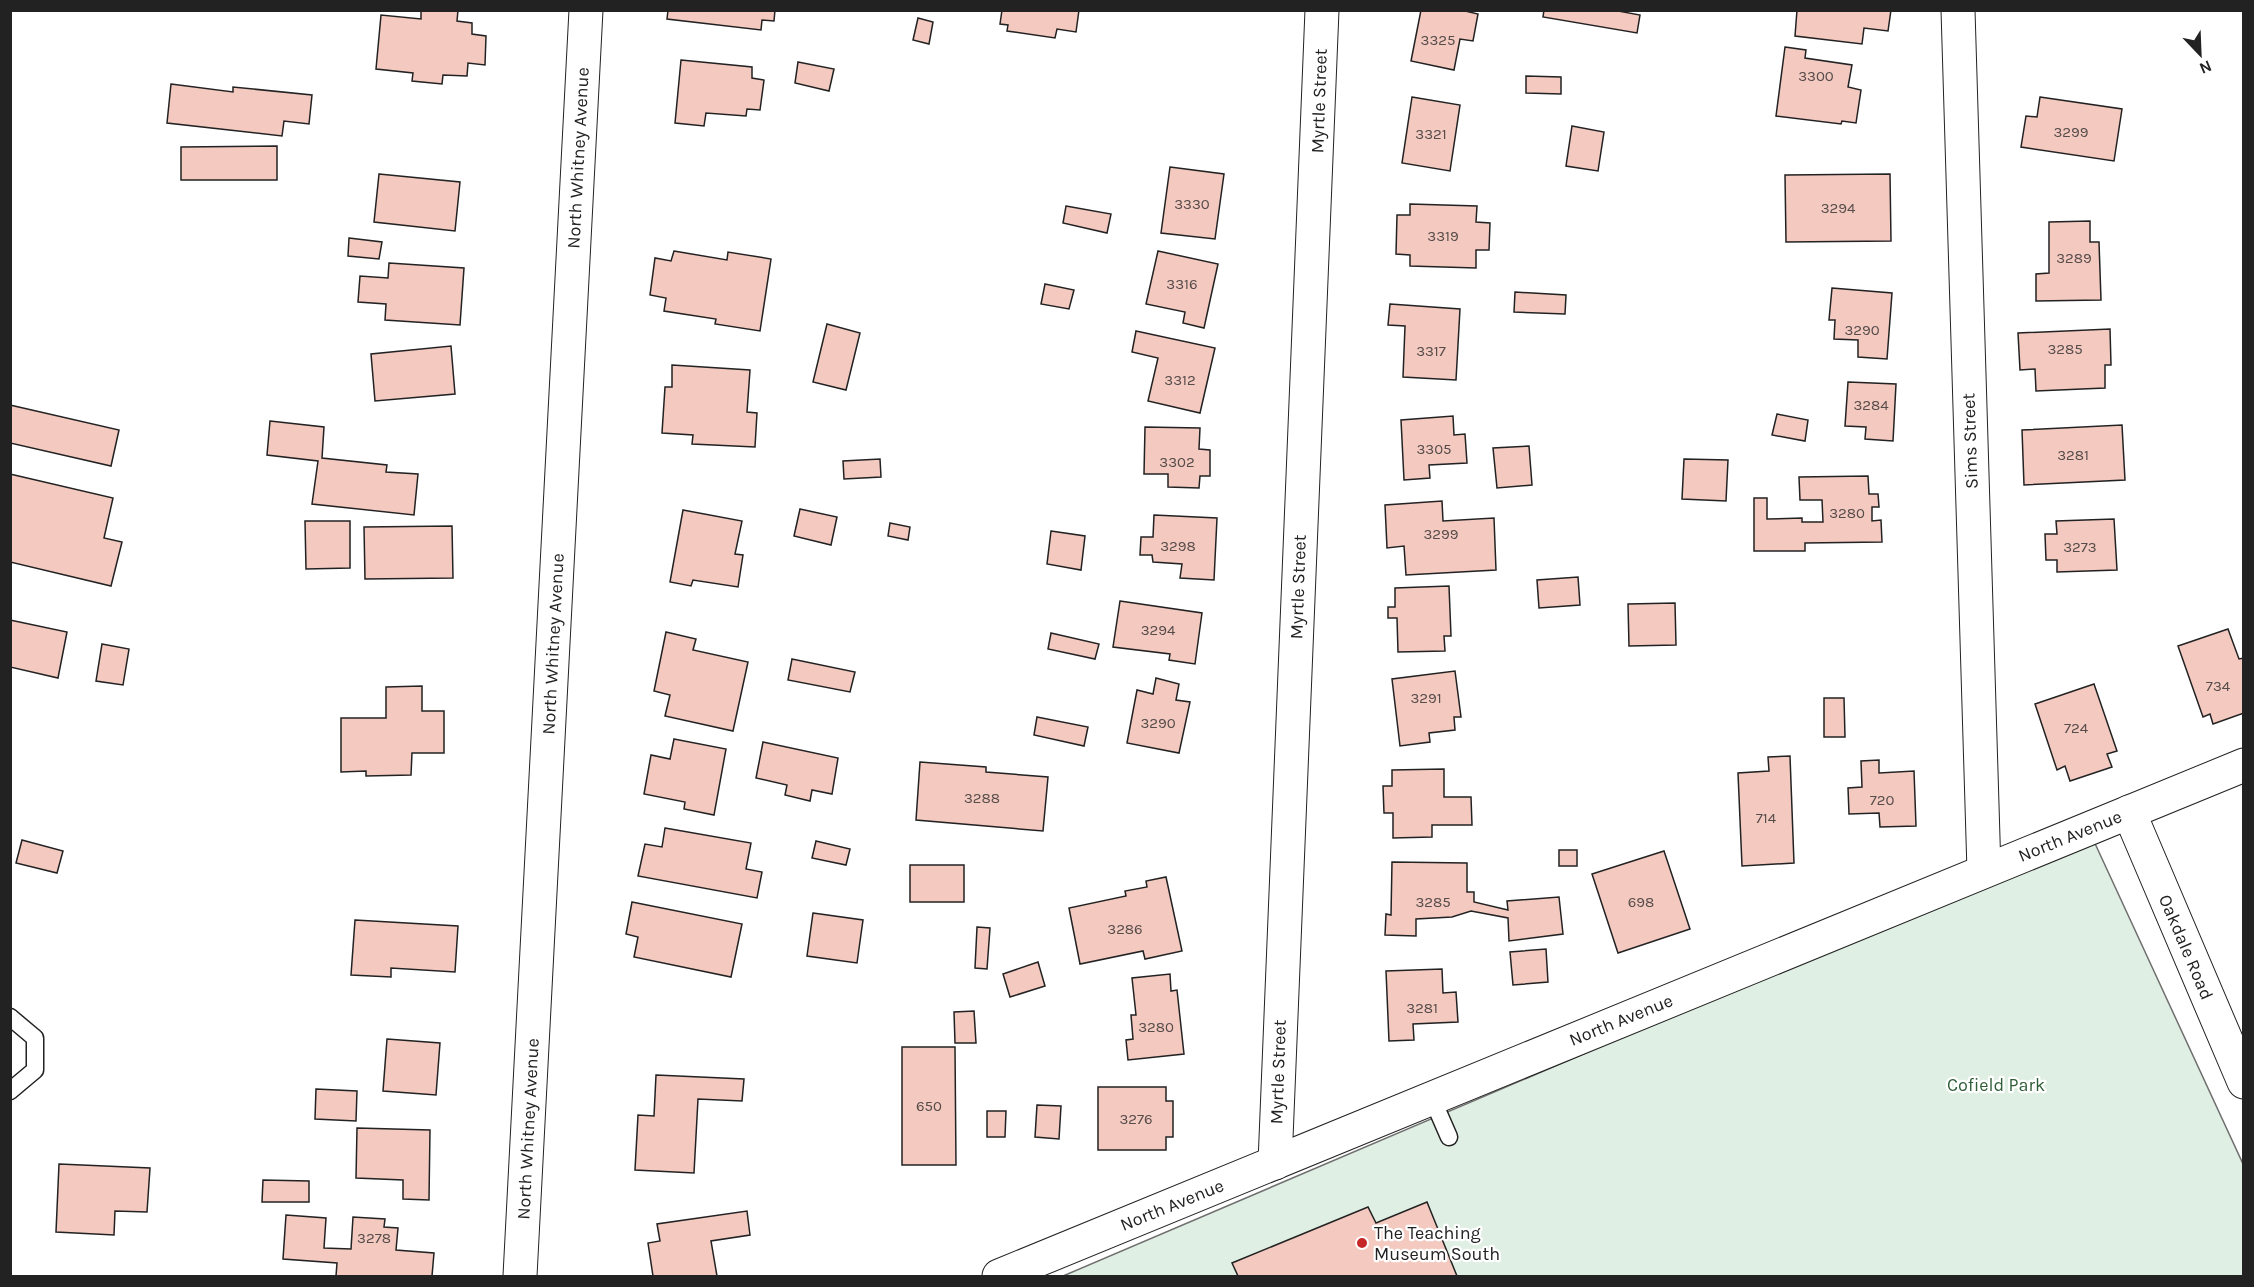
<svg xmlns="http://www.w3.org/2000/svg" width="2254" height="1287" viewBox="0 0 2254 1287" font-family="Karla,sans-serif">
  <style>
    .green { fill: #e0efe3; stroke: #6f6f6f; stroke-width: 1.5 }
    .building { fill: #f3c9c0; stroke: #222; stroke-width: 1.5 }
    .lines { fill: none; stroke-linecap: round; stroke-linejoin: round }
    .lane-casing { stroke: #222; stroke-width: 19 }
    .street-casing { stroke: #222; stroke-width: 35 }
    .lane { stroke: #fff; stroke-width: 16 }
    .street { stroke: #fff; stroke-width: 33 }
    .poi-dot { fill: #c62828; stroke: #fff; stroke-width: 2 }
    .labels { text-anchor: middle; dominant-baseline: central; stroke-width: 4.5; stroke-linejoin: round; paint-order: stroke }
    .number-label { font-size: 15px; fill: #564c4a }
    .street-label { font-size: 18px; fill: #222; stroke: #fff }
    .park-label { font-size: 18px; fill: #2f5e38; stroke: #fff }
    .poi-label { font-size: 18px; fill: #222; stroke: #fff; text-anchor: start }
  </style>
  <rect width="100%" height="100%" fill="#fff"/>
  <path class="green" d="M2092,837L2243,1164V1276H1063Z"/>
  <g class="building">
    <path d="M421,10H458L457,21L472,23V34L486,36L485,65L468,63L467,76L443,75L442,84L412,81L413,73L376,69L381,15L421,19Z"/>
    <path d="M668,10H775L774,21L762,20L761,30L667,19Z"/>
    <path d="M1002,10H1079L1076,32L1057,29L1055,38L1007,31L1008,25L1000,24Z"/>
    <path d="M1421,10H1461L1478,14L1473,41L1460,39L1454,70L1411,61Z"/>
    <path d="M1544,10H1613L1640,15L1637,33L1543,17Z"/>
    <path d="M1797,10H1891L1888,31L1864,28L1862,44L1795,36Z"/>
    <path d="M918,18L933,22L929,44L913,40Z"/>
    <path d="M1785,47L1806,50L1805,58L1852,65L1848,87L1861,90L1856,123L1842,121L1841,124L1776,116Z"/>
    <path d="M681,60L752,67V78L764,80L760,110L747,109L746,116L706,113L704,126L675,123Z"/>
    <path d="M798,62L834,69L829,91L795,83Z"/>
    <path d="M1526,76L1561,77V94L1526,93Z"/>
    <path d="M171,84L233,92V87L312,95L309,124L284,121L282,136L167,123Z"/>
    <path d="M1412,97L1460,105L1450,171L1402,163Z"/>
    <path d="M2040,97L2122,109L2114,161L2021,147L2026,116L2037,117Z"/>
    <path d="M1572,126L1604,132L1598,171L1566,166Z"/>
    <path d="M277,146V180H181V147Z"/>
    <path d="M1170,167L1224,174L1215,239L1161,233Z"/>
    <path d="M379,174L460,182L455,231L374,222Z"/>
    <path d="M1890,174L1891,241L1786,242L1785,175Z"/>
    <path d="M1410,204L1477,206L1476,222L1490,223L1489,250H1476V268L1410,266V255L1396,254L1397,215H1410Z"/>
    <path d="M1066,206L1111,214L1107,233L1063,223Z"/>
    <path d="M2090,221V242H2099L2101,300L2036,301V274L2049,273V222Z"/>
    <path d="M349,238L382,242L379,259L348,256Z"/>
    <path d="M674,251L727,260L728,252L771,259L760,331L715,324L716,319L664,311L666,298L650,295L655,258L671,261Z"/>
    <path d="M1158,251L1218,264L1204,328L1183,323L1185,312L1146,304Z"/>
    <path d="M389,263L464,268L460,325L385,320L386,304L358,302L360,276L388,278Z"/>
    <path d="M1045,284L1074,290L1069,309L1041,304Z"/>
    <path d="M1832,288L1892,293L1887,359L1858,357V340L1834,339L1835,320H1829Z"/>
    <path d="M1515,292L1566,295L1565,314L1514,312Z"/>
    <path d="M1390,304L1460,309L1456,380L1403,377L1405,326L1388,325Z"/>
    <path d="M827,324L860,333L846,390L813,382Z"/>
    <path d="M2110,329L2111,365H2105V388L2036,391L2035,369L2020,370L2018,333Z"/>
    <path d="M1136,331L1215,348L1200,413L1148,401L1158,358L1132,352Z"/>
    <path d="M451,346L455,394L375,401L371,354Z"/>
    <path d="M672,365L750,370L747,412L757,413L755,447L692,444L693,435L662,433L665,387H672Z"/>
    <path d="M1848,382L1896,384L1893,441L1865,439L1866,427L1845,426Z"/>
    <path d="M10,405L119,430L111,466L10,443Z"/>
    <path d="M1777,414L1808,420L1805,441L1772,435Z"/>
    <path d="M1453,416L1454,435L1465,434L1467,463L1429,465L1430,478L1404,480L1401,420Z"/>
    <path d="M270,421L324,427L322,458L387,465L386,472L418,474L414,515L312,504L318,461L267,455Z"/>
    <path d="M2122,425L2125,480L2024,485L2022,430Z"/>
    <path d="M1145,427L1200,428L1199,449L1210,450V476H1200L1199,488L1168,487V474H1144Z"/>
    <path d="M1529,446L1532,485L1497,488L1493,448Z"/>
    <path d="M880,459L881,477L844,479L843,461Z"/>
    <path d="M1684,459L1728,460L1726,501L1682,499Z"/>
    <path d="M10,474L113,498L104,538L122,542L111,586L10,562Z"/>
    <path d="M1868,476L1869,494H1878L1879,507H1872V521L1881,520L1882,542L1805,543V551H1754V498H1767V519L1802,518V522H1823L1822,500H1800L1799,477Z"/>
    <path d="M1442,501L1443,521L1494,518L1496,570L1406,575L1404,546L1387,548L1385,505Z"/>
    <path d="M800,509L837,517L831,545L794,536Z"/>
    <path d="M683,510L742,521L735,554L743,555L738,587L693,580L691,586L670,582Z"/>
    <path d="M1154,515L1217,518L1214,580L1180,578L1182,564L1153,562L1152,555H1140L1141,537H1153Z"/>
    <path d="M2114,519L2117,570L2057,572V560H2046L2045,534H2057L2056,521Z"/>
    <path d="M305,521H350V568L306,569Z"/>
    <path d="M890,523L910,527L908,540L888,536Z"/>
    <path d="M452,526L453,578L365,579L364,527Z"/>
    <path d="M1051,531L1085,536L1081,570L1047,564Z"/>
    <path d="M1578,577L1580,605L1539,608L1537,580Z"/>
    <path d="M1449,586L1451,636H1444L1445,651L1398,652L1397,618H1388V607H1395V588Z"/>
    <path d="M1120,601L1202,613L1195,664L1169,660L1170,654L1113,647Z"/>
    <path d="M1675,603L1676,645L1629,646L1628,604Z"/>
    <path d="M10,620L67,632L58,678L10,667Z"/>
    <path d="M2228,629L2239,659L2244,658V713L2213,724L2210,714L2203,717L2178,646Z"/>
    <path d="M666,632L696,639L693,650L748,662L733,731L665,716L670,695L654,691Z"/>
    <path d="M1051,633L1099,644L1095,659L1048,649Z"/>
    <path d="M102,644L129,649L123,685L96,681Z"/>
    <path d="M792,659L855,672L850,692L788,680Z"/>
    <path d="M1455,671L1461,717H1454L1455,730L1429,733L1430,742L1400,746L1392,679Z"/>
    <path d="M1156,678L1179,684L1176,700L1190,702L1179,753L1127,743L1137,690L1153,694Z"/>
    <path d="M2094,684L2117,751L2107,754L2112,767L2070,781L2065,766L2057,770L2035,704Z"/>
    <path d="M422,686V711H444V753H412L411,775L366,776V771L341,772V718H386V687Z"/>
    <path d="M1824,698H1844L1845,737H1824Z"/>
    <path d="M1037,717L1088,727L1084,746L1034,735Z"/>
    <path d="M674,739L726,749L714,815L684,809L685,802L644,794L651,755L670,759Z"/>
    <path d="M763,742L838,758L832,794L812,790L810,801L785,795L787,785L756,778Z"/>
    <path d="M1790,756L1794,863L1742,866L1738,773L1769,771L1768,757Z"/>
    <path d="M1879,760V773L1914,771L1916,826L1880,827L1879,813L1849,814L1848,788L1862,787L1861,761Z"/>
    <path d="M920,762L986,767V772L1048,777L1043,831L916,820Z"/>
    <path d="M1444,769V797H1471L1472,825H1432V837L1393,838V813H1384L1383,786H1392V770Z"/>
    <path d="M665,828L751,843L746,869L762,872L757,898L638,876L645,844L662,847Z"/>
    <path d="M22,840L63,851L57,873L16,863Z"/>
    <path d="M816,841L850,849L846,865L812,858Z"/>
    <rect x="1559" y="850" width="18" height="16"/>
    <path d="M1664,851L1690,929L1618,953L1592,874Z"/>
    <path d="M1392,862L1467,863V892H1474V902L1508,910L1507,901L1559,897L1563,934L1509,941L1508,918L1471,911L1452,917L1416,919V936L1385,935L1386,914L1391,915Z"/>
    <rect x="910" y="865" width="54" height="37"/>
    <path d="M1166,877L1182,951L1145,959L1143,951L1080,964L1069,908L1126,896L1125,891L1147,887L1146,881Z"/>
    <path d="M632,902L742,924L731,977L634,957L638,937L626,934Z"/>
    <path d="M813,913L863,920L857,963L807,956Z"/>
    <path d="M355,920L458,926L455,972L391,968V977L351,975Z"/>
    <path d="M977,927L990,928L987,969L975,968Z"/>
    <path d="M1546,949L1548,982L1513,985L1510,952Z"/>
    <path d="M1038,962L1045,986L1010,997L1003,974Z"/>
    <path d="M1442,969L1443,993L1456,992L1458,1022L1413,1024L1414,1040L1389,1041L1386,971Z"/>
    <path d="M1170,974L1171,991L1177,990L1184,1054L1128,1060L1126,1040L1133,1039L1131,1015H1136L1132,978Z"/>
    <path d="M974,1011L976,1043H955L954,1012Z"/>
    <path d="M387,1039L440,1043L436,1095L383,1091Z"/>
    <path d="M902,1047H955L956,1165H902Z"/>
    <path d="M656,1075L744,1079L742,1101L698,1099L694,1173L635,1170L638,1115L654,1116Z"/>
    <path d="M1098,1087H1166V1101H1173V1137H1166V1150H1098Z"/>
    <path d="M316,1089L357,1091L356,1121L315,1119Z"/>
    <path d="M1037,1105L1061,1106L1059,1139L1035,1137Z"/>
    <path d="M987,1111H1006L1005,1137H987Z"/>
    <path d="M357,1128L430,1130L429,1200L403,1199V1180L356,1178Z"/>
    <path d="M59,1164L150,1168L147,1212L115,1211L114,1235L56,1232Z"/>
    <path d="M263,1180L309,1181V1202H262Z"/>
    <path d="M1427,1202L1457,1276H1238L1232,1263L1368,1207L1376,1223Z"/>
    <path d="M747,1211L750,1235L711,1241L717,1276H653L648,1243L660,1241L657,1224Z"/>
    <path d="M286,1215L326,1218L324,1248L351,1249L353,1217L385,1219L384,1227L398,1228L396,1250L434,1253L432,1276H336L337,1263L283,1259Z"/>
  </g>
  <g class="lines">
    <g class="lane-casing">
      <g id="lane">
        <path d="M10,1017L35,1038V1070L10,1091"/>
        <path d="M1432,1098L1449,1137"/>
      </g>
    </g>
    <g class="street-casing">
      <g id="street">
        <path d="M1958,10L1984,871"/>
        <path d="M2129,812L2244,1082"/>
        <path d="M1275,1163L1322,10"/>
        <path d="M520,1276L586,10"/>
        <path d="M999,1276L2244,765"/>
      </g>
    </g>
    <use href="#lane" class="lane"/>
    <use href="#street" class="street"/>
  </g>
  <circle class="poi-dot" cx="1362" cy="1243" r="6"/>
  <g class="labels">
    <g class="number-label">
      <text x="1438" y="40">3325</text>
      <text x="1816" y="76">3300</text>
      <text x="2071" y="132">3299</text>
      <text x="1431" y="134">3321</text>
      <text x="1192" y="204">3330</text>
      <text x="1838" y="208">3294</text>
      <text x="1443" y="236">3319</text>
      <text x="2074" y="258">3289</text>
      <text x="1182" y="284">3316</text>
      <text x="1862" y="330">3290</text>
      <text x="2065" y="349">3285</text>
      <text x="1431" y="351">3317</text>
      <text x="1180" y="380">3312</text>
      <text x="1871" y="405">3284</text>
      <text x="1434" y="449">3305</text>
      <text x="2073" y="455">3281</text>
      <text x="1177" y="462">3302</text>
      <text x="1847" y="513">3280</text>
      <text x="1441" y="534">3299</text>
      <text x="1178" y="546">3298</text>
      <text x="2080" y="547">3273</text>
      <text x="1158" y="630">3294</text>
      <text x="2218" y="686">734</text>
      <text x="1426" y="698">3291</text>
      <text x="1158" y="723">3290</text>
      <text x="2076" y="728">724</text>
      <text x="982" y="798">3288</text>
      <text x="1882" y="800">720</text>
      <text x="1766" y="818">714</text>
      <text x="1433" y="902">3285</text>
      <text x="1641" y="902">698</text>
      <text x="1125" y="929">3286</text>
      <text x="1422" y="1008">3281</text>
      <text x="1156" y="1027">3280</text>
      <text x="929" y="1106">650</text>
      <text x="1136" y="1119">3276</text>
      <text x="374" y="1238">3278</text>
    </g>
    <g class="street-label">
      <text transform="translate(1319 101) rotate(-88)">Myrtle Street</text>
      <text transform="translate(578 158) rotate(-87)">North Whitney Avenue</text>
      <text transform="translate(1970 441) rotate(-92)">Sims Street</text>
      <text transform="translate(1298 587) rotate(-88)">Myrtle Street</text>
      <text transform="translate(553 644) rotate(-87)">North Whitney Avenue</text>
      <text transform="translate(2070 836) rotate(-22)">North Avenue</text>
      <text transform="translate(2186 947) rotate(67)">Oakdale Road</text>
      <text transform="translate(1621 1020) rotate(-22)">North Avenue</text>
      <text transform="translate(1278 1072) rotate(-88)">Myrtle Street</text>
      <text transform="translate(528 1129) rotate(-87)">North Whitney Avenue</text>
      <text transform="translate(1172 1205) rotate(-22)">North Avenue</text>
    </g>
    <g class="park-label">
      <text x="1996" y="1085">Cofield Park</text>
    </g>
    <g class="poi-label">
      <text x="1374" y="1233">The Teaching<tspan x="1374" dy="21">Museum South</tspan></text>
    </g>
  </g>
  <rect width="2254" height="1287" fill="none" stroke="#222222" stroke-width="24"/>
  <g transform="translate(2200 54) rotate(157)" stroke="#ffffff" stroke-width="4.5" paint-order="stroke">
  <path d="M0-4.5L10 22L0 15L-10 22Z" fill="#222222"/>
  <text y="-9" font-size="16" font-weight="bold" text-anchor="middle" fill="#222222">N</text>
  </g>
</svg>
